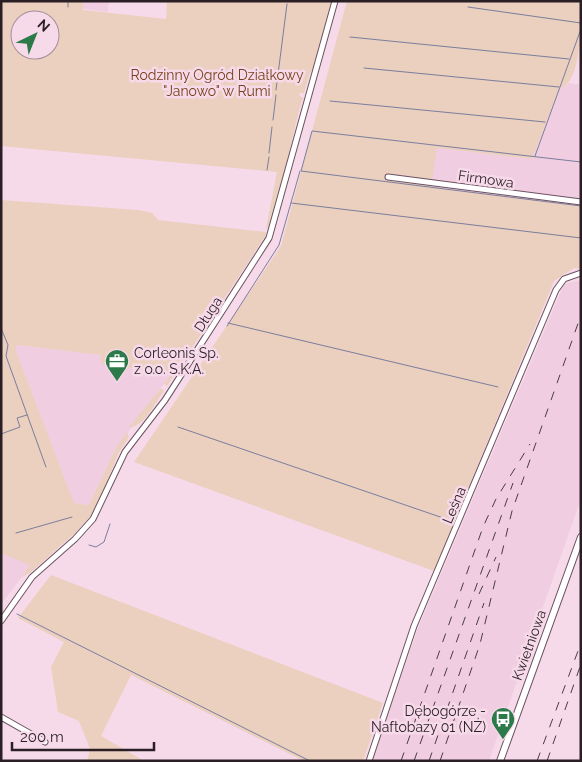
<svg xmlns="http://www.w3.org/2000/svg" width="582" height="762" viewBox="0 0 582 762" font-family="Raleway,sans-serif">
  <style>
    .built { fill: #f1cde1 }
    .green { fill: #ebcfbf; fill-rule: evenodd }
    .lines { fill: none; stroke-linecap: round; stroke-linejoin: round }
    .stream { stroke: #7b7e9d; stroke-width: 1 }
    .minor-casing { stroke: #6a525f; stroke-width: 7 }
    .tertiary-casing { stroke: #6a525f; stroke-width: 8 }
    .minor { stroke: #fff; stroke-width: 5 }
    .tertiary { stroke: #fff; stroke-width: 6 }
    .rail { stroke: #4a3c43; stroke-width: 1; stroke-dasharray: 9 9; stroke-linecap: butt }
    .labels { text-anchor: middle; dominant-baseline: central; stroke-width: 5; stroke-linejoin: round; paint-order: stroke }
    .park-label { font-size: 14px; fill: #77401a; stroke: #f7dae9 }
    .street-label { font-size: 14px; fill: #2a1f25; stroke: #f7dae9 }
    .poi-label { font-size: 14px; fill: #2a1f25; stroke: #f7dae9; text-anchor: start }
  </style>
  <rect width="100%" height="100%" fill="#f7dae9"/>
  <g class="built">
    <path d="M84,1H109L108,12L83,9Z"/>
    <path d="M569,83L581,85V206L430,187L437,148L532,159L560,88Z"/>
    <path d="M581,280V499L489,761H372L418,628L564,284Z"/>
    <path d="M17,345L101,355V364L171,374L115,450L89,505L74,503L16,351Z"/>
    <path d="M1,553L31,565L1,604Z"/>
  </g>
  <g class="green">
    <path d="M1,1H84L83,10L166,19L167,1H332L314,67L310,73L304,93H300L299,95L304,99L302,100C290,141 285,185 270,226L266,229L277,172L1,146ZM20,20H50V50H20Z"/>
    <path d="M347,1H581C581,21 582,84 560,88L532,159L437,148L431,187L581,206V269L574,268L554,281L434,571L134,462L281,246Z"/>
    <path d="M1,200L138,210L152,213L158,220L266,232V235L167,386L164,384L171,374L169,373L101,364V355L17,345L16,351L74,503L89,505L115,450L127,432L129,437L118,454L102,495L89,518L75,533L31,572L22,577L30,565L1,553Z"/>
    <path d="M161,388L164,391C156,401 144,428 129,427Z"/>
    <path d="M51,575L383,703L363,761H304L131,675L101,736L144,761H87L90,749L79,721L58,712L51,667L64,642L18,618Z"/>
  </g>
  <g class="lines">
    <g class="stream">
      <path d="M68,7V1"/>
      <path d="M468,7L581,23"/>
      <path d="M350,37L569,59"/>
      <path d="M364,68L559,87"/>
      <path d="M276,90L287,4"/>
      <path d="M330,101L545,122"/>
      <path d="M273,120L276,95"/>
      <path d="M269,153L272,127"/>
      <path d="M535,156L581,29"/>
      <path d="M581,162L312,131L301,171L581,206"/>
      <path d="M267,170L269,157"/>
      <path d="M291,203L581,238"/>
      <path d="M228,323L498,387"/>
      <path d="M227,326L279,245L300,171"/>
      <path d="M1,328L8,345L6,356L46,467"/>
      <path d="M178,427L449,520"/>
      <path d="M1,434L20,427L17,418L27,415"/>
      <path d="M16,533L72,517"/>
      <path d="M89,545L96,547L104,542L110,524"/>
      <path d="M17,614L310,761"/>
    </g>
    <g class="minor-casing">
      <g id="minor">
        <path d="M388,177L581,202"/>
        <path d="M1,621L32,577L75,539L93,519L125,452L165,400L269,238L335,1"/>
        <path d="M1,717L45,742"/>
        <path d="M369,761L414,626L556,290L564,279L581,273"/>
      </g>
    </g>
    <g class="tertiary-casing">
      <path id="tertiary" d="M500,761L581,537"/>
    </g>
    <use href="#minor" class="minor"/>
    <use href="#tertiary" class="tertiary"/>
    <g class="rail">
      <path d="M479,594L496,557"/>
      <path d="M401,761L483,527L496,499L530,444"/>
      <path d="M414,761L513,483"/>
      <path d="M429,761L484,603"/>
      <path d="M440,761L480,644L512,511L581,315"/>
      <path d="M537,761L581,643"/>
      <path d="M547,761L581,664"/>
    </g>
  </g>
  <defs>
    <g id="office-pin" transform="scale(1.25)"><path d="M0 17L-7.5 6A9.5 9.5 0 1 1 7.5 6Z" fill="#2c7949" stroke="#f7dae9"/><path d="M-6-3h4V-5.5h4V-3h4V5H-6ZM-1-4.5V-3h2v-1.5ZM-6 0V1H6V0Z" fill="#fff"/></g>
    <g id="bus-pin" transform="scale(1.25)"><path d="M0 17L-7.5 6A9.5 9.5 0 1 1 7.5 6Z" fill="#2c7949" stroke="#f7dae9"/><path d="M-5-6H5V4H4V6H2V4H-2V6H-4V4H-5ZM-3.5-4V0h7V-4ZM-3.5 1.2v1.5H-2V1.2ZM2 1.2v1.5H3.5V1.2Z" fill="#fff"/></g>
  </defs>
  <g fill-rule="evenodd">
    <use href="#office-pin" x="117" y="361"/>
    <use href="#bus-pin" x="503" y="719"/>
  </g>
  <g class="labels">
    <g class="park-label">
      <text x="217" y="75">Rodzinny Ogród Działkowy<tspan x="217" dy="16">"Janowo" w Rumi</tspan></text>
    </g>
    <g class="street-label">
      <text transform="translate(486 179) rotate(8)">Firmowa</text>
      <text transform="translate(208 314) rotate(-57)">Długa</text>
      <text transform="translate(454 505) rotate(-67)">Leśna</text>
      <text transform="translate(529 645) rotate(-70)">Kwietniowa</text>
    </g>
    <g class="poi-label">
      <text x="134" y="353">Corleonis Sp.<tspan x="134" dy="16">z o.o. S.K.A.</tspan></text>
      <text x="486" y="711" text-anchor="end">Dębogórze -<tspan x="486" dy="16">Naftobazy 01 (NŻ)</tspan></text>
    </g>
  </g>
  <rect width="582" height="762" fill="none" stroke="#2a1f25" stroke-width="5"/>
  <g transform="translate(35 35) rotate(43)"><circle r="24" fill="#f7dae9" stroke="#a58f9b"/>
  <path d="M0-4L9 19L0 12L-9 19Z" fill="#2c7949"/>
  <text y="-8" font-size="14" font-weight="bold" text-anchor="middle" fill="#2a1f25">N</text>
  </g>
  <path d="M12 742v8h142v-8" fill="none" stroke="#2a1f25" stroke-width="2.5"/>
  <text x="20" y="742" font-size="15" fill="#2a1f25" stroke="#f7dae9" stroke-width="4" paint-order="stroke">200 m</text>
</svg>
